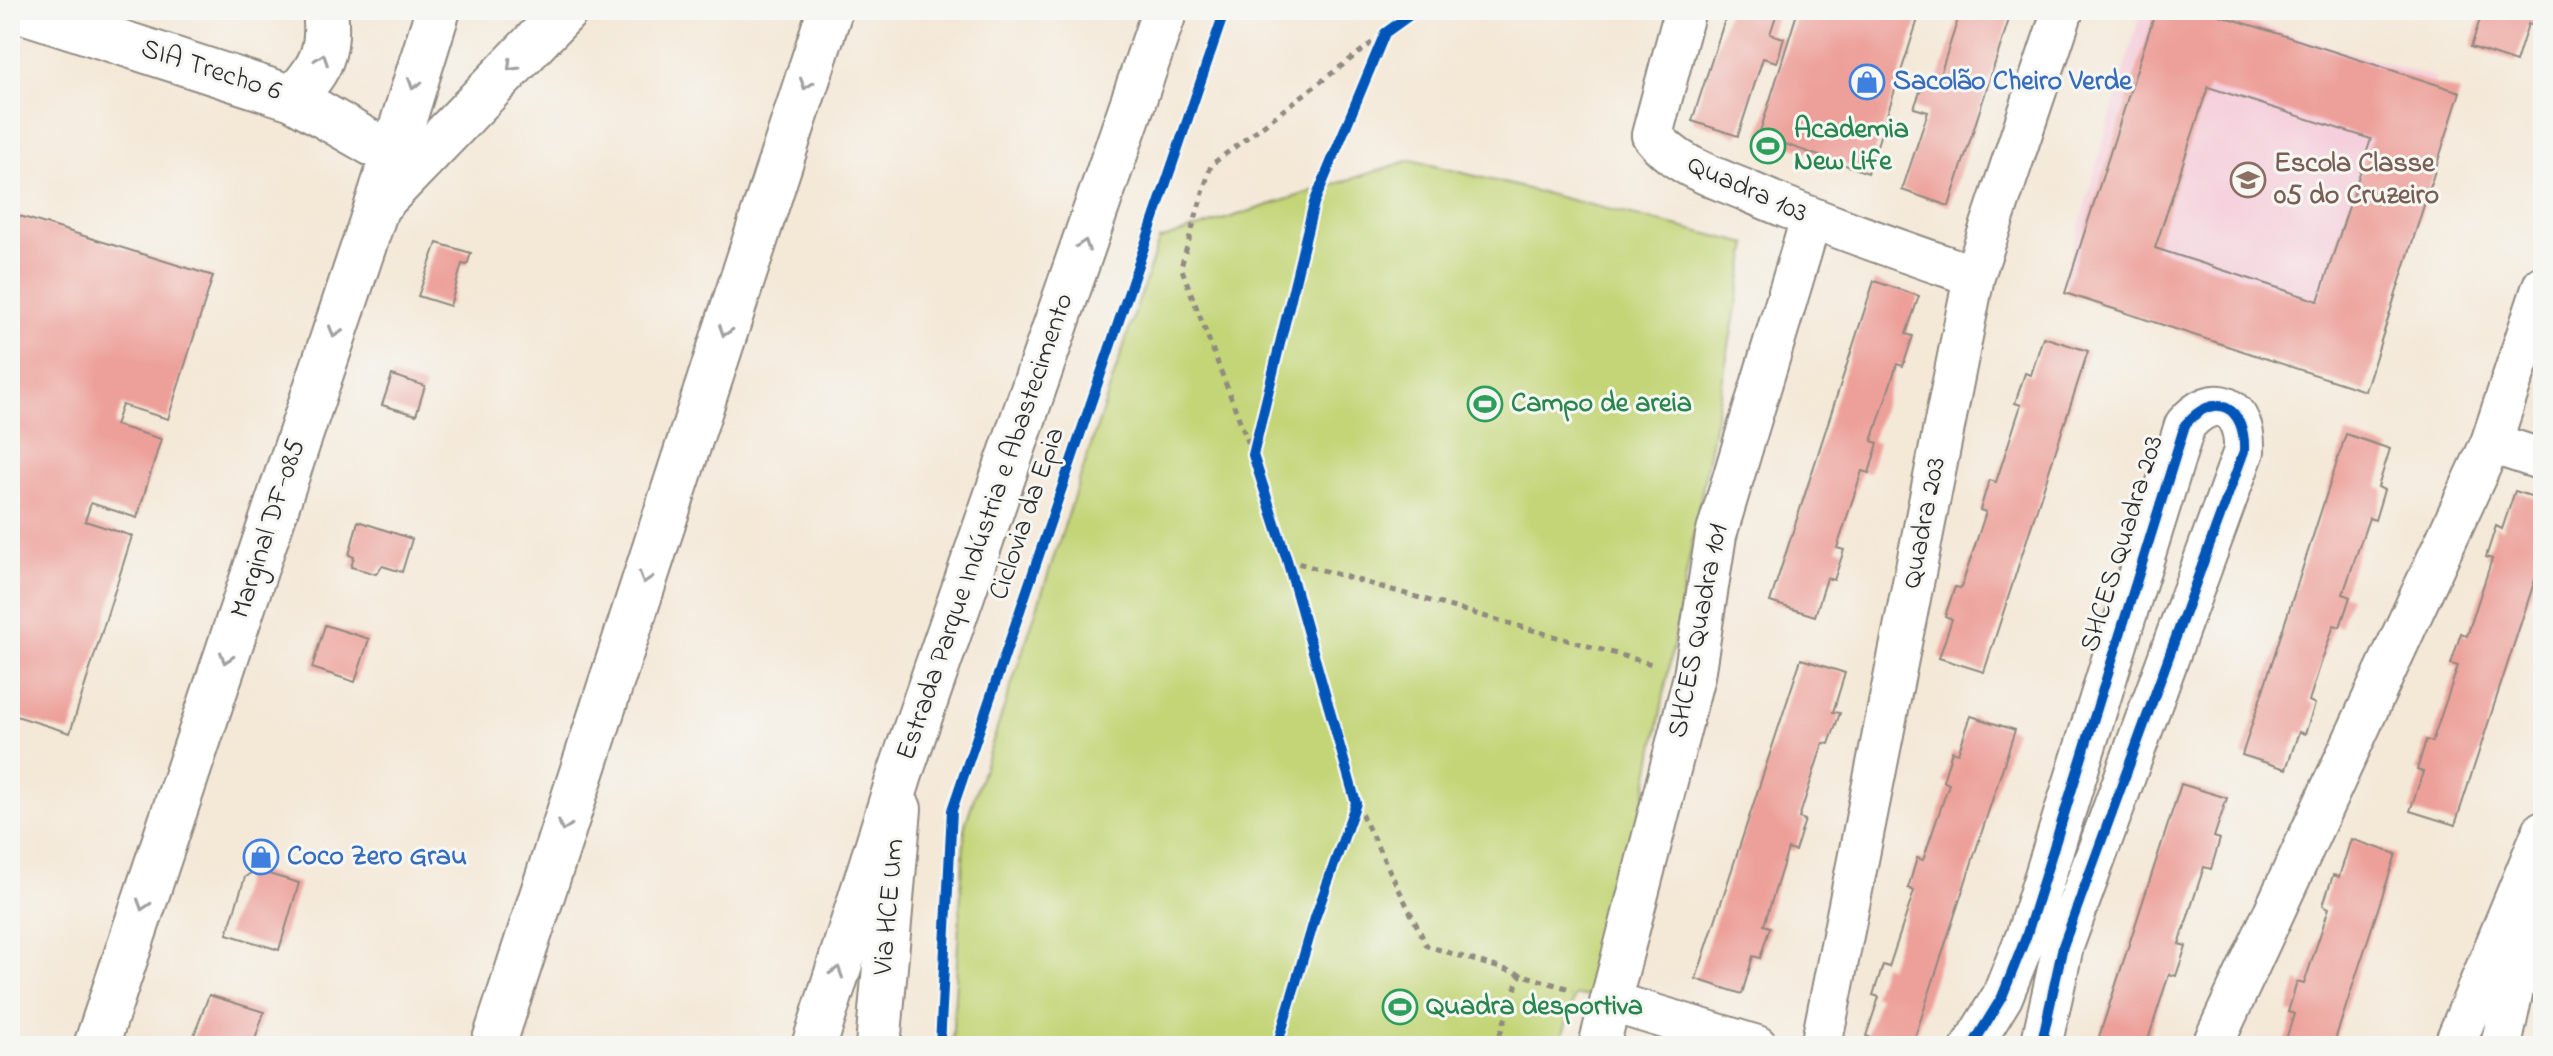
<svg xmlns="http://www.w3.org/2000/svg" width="2553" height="1056" viewBox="0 0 2553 1056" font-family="'Indie Flower',sans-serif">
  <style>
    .built { fill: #f5cfdc }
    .green { fill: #c4d578; stroke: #788052; stroke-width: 2 }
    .building { fill: #eda09a; fill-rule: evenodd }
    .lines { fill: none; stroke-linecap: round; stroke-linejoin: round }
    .minor-casing { stroke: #908a81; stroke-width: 44 }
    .tertiary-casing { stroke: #908a81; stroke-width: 48 }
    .secondary-casing { stroke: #908a81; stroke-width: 48 }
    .trunk-casing { stroke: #908a81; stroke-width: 48 }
    .path { stroke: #908a81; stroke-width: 5; stroke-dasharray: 6 6; stroke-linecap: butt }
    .minor { stroke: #fff; stroke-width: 40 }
    .tertiary { stroke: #fff; stroke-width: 44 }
    .secondary { stroke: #fff; stroke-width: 44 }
    .trunk { stroke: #fff; stroke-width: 44 }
    .cycleway-casing { stroke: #f6f6f2; stroke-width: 15 }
    .cycleway { stroke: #0057b8; stroke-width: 10 }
    .oneway { stroke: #a0a0a0 }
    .labels { text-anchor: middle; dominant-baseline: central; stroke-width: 6; stroke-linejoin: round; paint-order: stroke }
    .street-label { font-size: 28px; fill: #2b2b2b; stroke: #f6f6f2 }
    .shop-label { font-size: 28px; font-weight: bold; fill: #366cbe; stroke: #f6f6f2; text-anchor: start }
    .leisure-label { font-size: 28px; font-weight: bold; fill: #27864d; stroke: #f6f6f2; text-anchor: start }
    .education-label { font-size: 28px; font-weight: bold; fill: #785e54; stroke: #f6f6f2; text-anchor: start }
  </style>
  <rect width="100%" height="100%" fill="#f6f6f2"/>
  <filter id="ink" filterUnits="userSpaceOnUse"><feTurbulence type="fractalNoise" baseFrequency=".0125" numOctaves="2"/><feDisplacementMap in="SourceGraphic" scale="16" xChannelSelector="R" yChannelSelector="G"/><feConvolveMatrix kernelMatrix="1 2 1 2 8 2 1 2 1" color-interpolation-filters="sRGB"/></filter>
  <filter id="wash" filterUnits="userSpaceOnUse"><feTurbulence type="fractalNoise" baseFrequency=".006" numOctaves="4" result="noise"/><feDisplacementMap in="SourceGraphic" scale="32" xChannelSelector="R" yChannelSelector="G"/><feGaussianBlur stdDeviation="1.8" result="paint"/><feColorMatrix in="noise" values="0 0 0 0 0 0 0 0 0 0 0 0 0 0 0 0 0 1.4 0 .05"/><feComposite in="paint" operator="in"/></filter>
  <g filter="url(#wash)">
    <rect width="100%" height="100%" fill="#f4e8d7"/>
    <path class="built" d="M2141,10H2208L2436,78L2344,371L2063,283Z"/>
    <path class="green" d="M1411,160L1748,244L1608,995L1575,996L1559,1046H952L965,825L1159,240Z"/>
    <g id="blocks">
      <g class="building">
        <path d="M1728,10H1778L1770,34L1784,38L1777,62L1763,58L1738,136L1692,121Z"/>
        <path d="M1798,10H1921L1868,173L1759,135Z"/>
        <path d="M1961,10H2012L1949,206L1902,190L1928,112L1914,108L1923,84L1936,87Z"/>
        <path d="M2156,10H2204L2460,92L2365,391L2065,293ZM2208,87L2371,139L2318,301L2155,248Z"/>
        <path d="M2483,10H2540L2535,26L2528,24L2516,62L2471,47Z"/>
        <path d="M10,213L213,276L168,419L122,405L115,425L161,439L137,518L91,503L85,521L132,536L70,733L10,714Z"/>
        <path d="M437,243L471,253L467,265L462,264L450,306L418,296Z"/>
        <path d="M1874,281L1919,296L1906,334L1913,336L1903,366L1897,364L1872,441L1878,443L1869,473L1862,471L1837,548L1844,550L1834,580L1827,578L1815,616L1770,602Z"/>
        <path d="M2043,337L2088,351L1984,672L1939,658L1952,619L1945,616L1955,587L1961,588L1986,512L1980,510L1989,480L1996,482L2021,405L2015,403L2025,373L2031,375Z"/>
        <path d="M392,375L425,386L416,415L382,405Z"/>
        <path d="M2346,434L2390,449L2378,487L2384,490L2375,520L2369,518L2343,594L2350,597L2340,627L2334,625L2322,660L2309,701L2315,704L2305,734L2299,732L2286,769L2242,755Z"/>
        <path d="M2515,491L2543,500V555L2455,825L2410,811L2423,772L2417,770L2426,740L2432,742L2458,666L2451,664L2461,633L2467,636L2492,559L2486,557L2496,526L2502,529Z"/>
        <path d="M358,521L412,539L402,572L382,566L376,574L351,567L354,557L349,555Z"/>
        <path d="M325,625L369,639L355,682L312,668Z"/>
        <path d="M1801,659L1845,673L1833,712L1840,713L1829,744L1823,743L1799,818L1805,820L1795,851L1788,849L1764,925L1770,927L1760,958L1753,956L1742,994L1696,979Z"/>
        <path d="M1971,716L2015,730L1912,1046H1899L1866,1036L1879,997L1873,995L1883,965L1889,967L1914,891L1908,888L1917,858L1923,860L1949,784L1943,781L1952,751L1958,753Z"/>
        <path d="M2181,784L2227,798L2214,837L2220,839L2211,869L2204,867L2179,944L2186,946L2176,976L2169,974L2146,1046H2096Z"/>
        <path d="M2351,839L2396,854L2333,1046H2284L2294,1014L2288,1012L2297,982L2304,984L2329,908L2323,905L2333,875L2339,877Z"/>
        <path d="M255,870L299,883L279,950L227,934L245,877Z"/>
        <path d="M209,995L264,1012L253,1046H190Z"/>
      </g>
    </g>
  </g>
  <g filter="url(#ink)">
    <use href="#blocks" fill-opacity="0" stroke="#908a81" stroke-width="2"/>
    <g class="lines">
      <g class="minor-casing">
        <g id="minor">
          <path d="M1685,10L1652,135C1675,165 1711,176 1745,190C1820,223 1897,249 1974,276"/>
          <path d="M2491,443L2543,460"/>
          <path d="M1612,1002L1757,1046"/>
          <path d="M1599,1046L1694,676L1716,535L1811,219"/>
          <path d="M1821,1046L1974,276L2063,10"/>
          <path d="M1972,1046L2002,997L2026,937L2185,425C2215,389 2246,407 2244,451L2063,946L2041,1046"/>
          <path d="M2212,1046L2491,443L2543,286"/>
          <path d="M2454,1046L2543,831"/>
          <path d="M2501,1046L2530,910"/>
        </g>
      </g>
      <g class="tertiary-casing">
        <g id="tertiary">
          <path d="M20,10L293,98L392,155"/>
          <path d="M293,98C321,69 330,51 325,10"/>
        </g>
      </g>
      <g class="secondary-casing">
        <g id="secondary">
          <path d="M96,1046L377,206L438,10"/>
          <path d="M878,1046L899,809"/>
        </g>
      </g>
      <g class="trunk-casing">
        <g id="trunk">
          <path d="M377,206L566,10"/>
          <path d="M493,1046L830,10"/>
          <path d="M814,1046L902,768L1165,10"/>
        </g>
      </g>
      <g class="path">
        <path d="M1253,455L1181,267L1211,165L1385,33"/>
        <path d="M1287,560L1655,665"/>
        <path d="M1356,803L1427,946L1573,990"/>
        <path d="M1496,1046L1521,973"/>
      </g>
      <use href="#minor" class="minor"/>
      <use href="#tertiary" class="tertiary"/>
      <use href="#secondary" class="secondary"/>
      <use href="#trunk" class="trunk"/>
      <g class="cycleway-casing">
        <g id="cycleway">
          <path d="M940,1046L952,810L1225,10"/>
          <path d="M1277,1046L1315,918L1356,803L1287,560L1253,455L1314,203L1385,33L1417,10"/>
          <path d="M1972,1046L2002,997L2026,937L2185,425C2215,389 2246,407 2244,451L2063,946L2041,1046"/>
        </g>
      </g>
      <use href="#cycleway" class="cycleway"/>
    </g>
    <defs><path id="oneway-chevron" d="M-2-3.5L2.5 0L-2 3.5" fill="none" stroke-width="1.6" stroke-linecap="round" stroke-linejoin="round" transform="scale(2)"/></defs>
    <g class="oneway">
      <use href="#oneway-chevron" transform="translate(322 59) rotate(-71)"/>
      <use href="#oneway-chevron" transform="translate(512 66) rotate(134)"/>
      <use href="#oneway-chevron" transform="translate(414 84) rotate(108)"/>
      <use href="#oneway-chevron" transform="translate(806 84) rotate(108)"/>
      <use href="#oneway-chevron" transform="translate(1084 245) rotate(-71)"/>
      <use href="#oneway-chevron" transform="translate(725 331) rotate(108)"/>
      <use href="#oneway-chevron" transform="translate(335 332) rotate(108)"/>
      <use href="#oneway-chevron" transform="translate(645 578) rotate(108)"/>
      <use href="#oneway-chevron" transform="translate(226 658) rotate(108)"/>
      <use href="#oneway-chevron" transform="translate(564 826) rotate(108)"/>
      <use href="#oneway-chevron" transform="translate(143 905) rotate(108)"/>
      <use href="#oneway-chevron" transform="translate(837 972) rotate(-72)"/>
    </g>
  </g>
  <defs>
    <g id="shop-ring" transform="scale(1.8)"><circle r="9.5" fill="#f6f6f2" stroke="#3f7fe0" stroke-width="1.5"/><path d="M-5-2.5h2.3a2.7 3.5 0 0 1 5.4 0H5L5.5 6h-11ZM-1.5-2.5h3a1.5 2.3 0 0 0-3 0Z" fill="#3f7fe0"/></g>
    <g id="stadium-ring" transform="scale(1.8)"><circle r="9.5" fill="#f6f6f2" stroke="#2e9e5b" stroke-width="1.5"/><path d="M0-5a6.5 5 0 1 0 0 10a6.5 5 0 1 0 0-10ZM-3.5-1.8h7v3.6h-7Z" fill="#2e9e5b"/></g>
    <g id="school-ring" transform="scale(1.8)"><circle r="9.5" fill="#f6f6f2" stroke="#8d6e63" stroke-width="1.5"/><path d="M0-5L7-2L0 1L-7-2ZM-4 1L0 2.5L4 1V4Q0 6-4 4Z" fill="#8d6e63"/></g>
  </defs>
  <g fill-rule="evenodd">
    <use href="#shop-ring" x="1867" y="82"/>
    <use href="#stadium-ring" x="1768" y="146"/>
    <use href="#school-ring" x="2248" y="180"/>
    <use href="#stadium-ring" x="1485" y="404"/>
    <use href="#shop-ring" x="261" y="857"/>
    <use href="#stadium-ring" x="1400" y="1007"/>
  </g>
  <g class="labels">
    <g class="street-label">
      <text transform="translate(211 71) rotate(18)">SIA Trecho 6</text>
      <text transform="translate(1747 190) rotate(24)">Quadra 103</text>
      <text transform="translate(1028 514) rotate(-71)">Ciclovia da Epia</text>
      <text transform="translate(1925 523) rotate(-79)">Quadra 203</text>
      <text transform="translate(986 527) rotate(-71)">Estrada Parque Indústria e Abastecimento</text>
      <text transform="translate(269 529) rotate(-72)">Marginal DF-085</text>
      <text transform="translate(2123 544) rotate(-73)">SHCES Quadra 203</text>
      <text transform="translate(1699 631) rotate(-79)">SHCES Quadra 101</text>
      <text transform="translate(890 907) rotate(-85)">Via HCE Um</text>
    </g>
    <g class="shop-label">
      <text x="1893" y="82">Sacolão Cheiro Verde</text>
      <text x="287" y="857">Coco Zero Grau</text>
    </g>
    <g class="leisure-label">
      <text x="1794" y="130">Academia<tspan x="1794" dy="32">New Life</tspan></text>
      <text x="1511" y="404">Campo de areia</text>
      <text x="1426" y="1007">Quadra desportiva</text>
    </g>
    <g class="education-label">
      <text x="2274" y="164">Escola Classe<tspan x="2274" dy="32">05 do Cruzeiro</tspan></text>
    </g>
  </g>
  <rect width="2553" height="1056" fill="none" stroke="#f6f6f2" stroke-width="40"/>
</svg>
